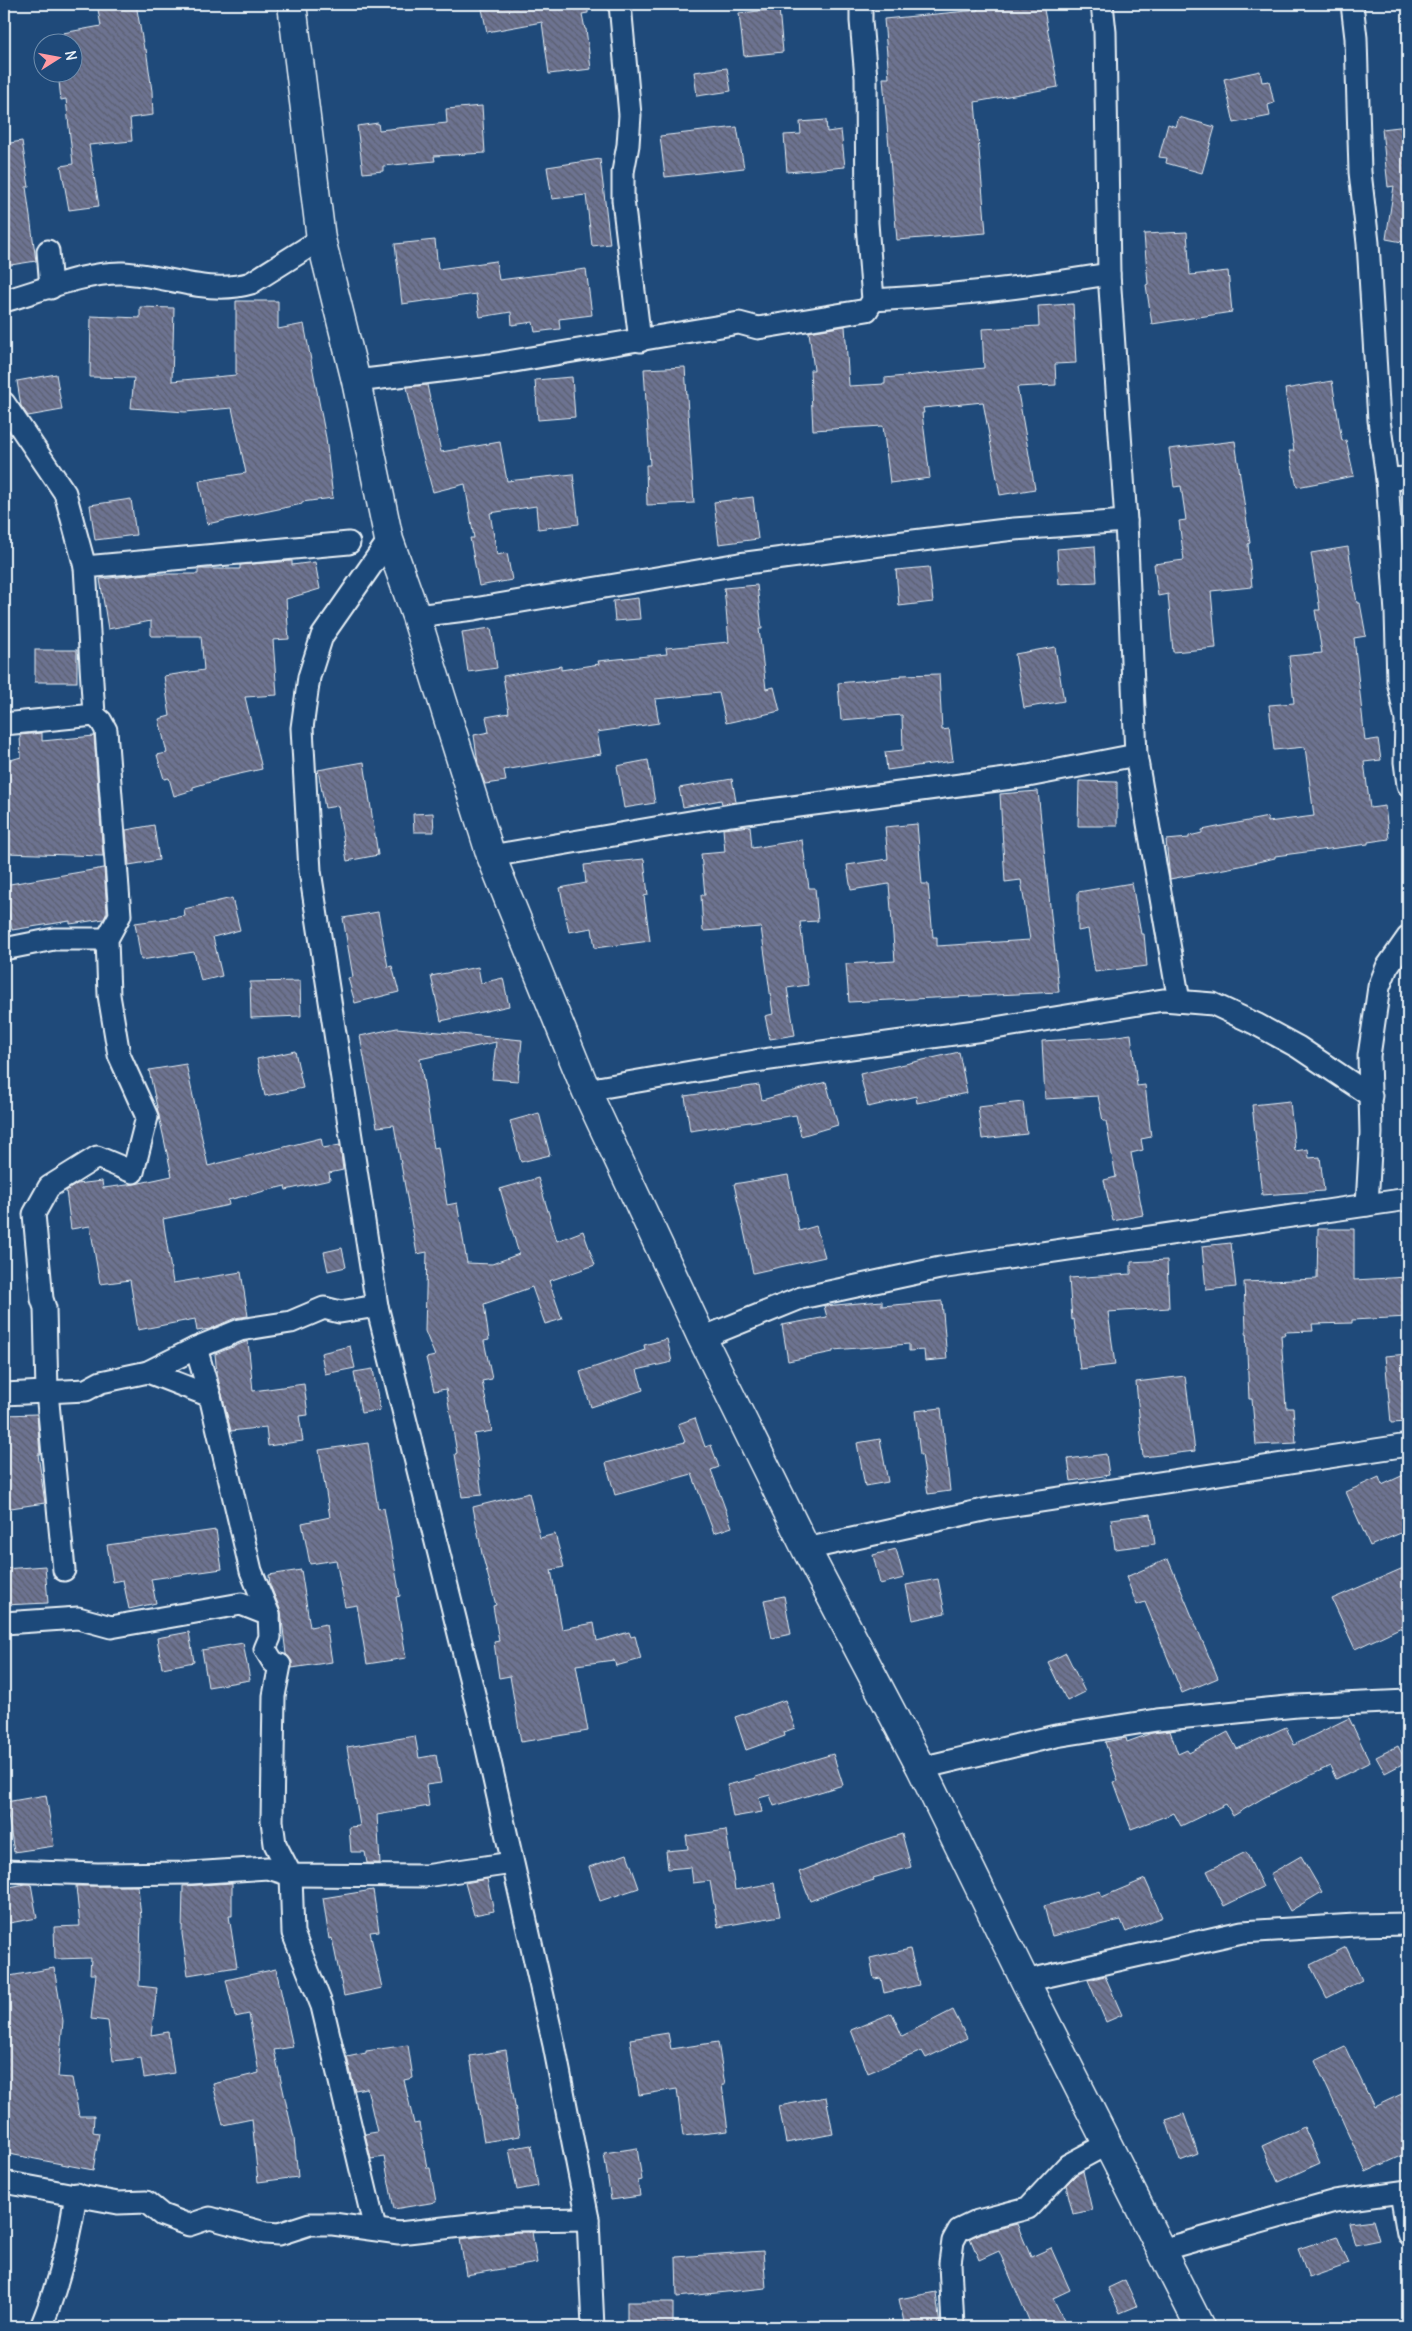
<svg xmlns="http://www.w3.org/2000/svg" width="1412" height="2331" viewBox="0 0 1412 2331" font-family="Delius,sans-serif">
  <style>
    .building { fill: url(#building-back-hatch); stroke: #e8f1f8 }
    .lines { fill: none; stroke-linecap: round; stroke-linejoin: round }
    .street-casing { stroke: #e8f1f8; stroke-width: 25 }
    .secondary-casing { stroke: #e8f1f8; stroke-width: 31 }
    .street { stroke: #1f4a7a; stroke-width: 21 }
    .secondary { stroke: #1f4a7a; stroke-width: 28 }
  </style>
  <defs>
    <pattern id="building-back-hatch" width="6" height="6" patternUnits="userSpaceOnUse" patternTransform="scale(1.25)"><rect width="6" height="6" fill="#6d7391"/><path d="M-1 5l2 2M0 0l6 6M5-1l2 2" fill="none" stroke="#5a5e6e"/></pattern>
  </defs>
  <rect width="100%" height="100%" fill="#1f4a7a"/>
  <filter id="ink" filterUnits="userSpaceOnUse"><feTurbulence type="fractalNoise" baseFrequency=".02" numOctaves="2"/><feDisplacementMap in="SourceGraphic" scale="10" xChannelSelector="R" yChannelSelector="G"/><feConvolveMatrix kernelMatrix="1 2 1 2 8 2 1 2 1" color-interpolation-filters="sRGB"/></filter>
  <g filter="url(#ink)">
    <g class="building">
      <path d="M97,4H136L144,49H146L152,91L153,115L130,118L132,141L89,145L99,206L69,210L61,166L73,164L66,99L61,100L58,72H72V42H65L63,33L101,26Z"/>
      <path d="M488,4H588V13L582,14L585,29H586L591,69L549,74L542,22L487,32L482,9L489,8Z"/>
      <path d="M993,4H1043L1058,87L975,102L986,233L897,240L883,78H889L884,19L978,10L977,6Z"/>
      <path d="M779,9L783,52L744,56L739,13Z"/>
      <path d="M727,68L731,91L697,96L694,72Z"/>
      <path d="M1260,71L1262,82L1269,81L1274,103L1268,105L1270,116L1234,123L1224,79Z"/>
      <path d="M482,106L485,153L434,156L435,161L383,166V171L363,173L357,126L378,123L379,130L447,123L446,109Z"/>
      <path d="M1179,117L1215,127L1202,173L1166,163L1167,158L1159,157L1168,124L1176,127Z"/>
      <path d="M826,120L827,132L841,130L845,167L787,172L784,135L801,134L800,122Z"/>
      <path d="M1408,126V243L1386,239L1394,186L1388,187L1382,129Z"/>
      <path d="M737,127L744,168L665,177L660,136Z"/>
      <path d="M22,141L29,187H26L36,261L4,266V144Z"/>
      <path d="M600,159L610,244L592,246L586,195L552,199L547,167Z"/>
      <path d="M1187,232L1190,275L1228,271L1232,312L1152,324L1146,285L1148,284L1144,234Z"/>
      <path d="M435,240L438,269L496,261L499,280L586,269L592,315L559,319L560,329L535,332L533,322L512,325L511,312L480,317L476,294L402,304L395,244Z"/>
      <path d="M236,301H278V329L304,324L326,438L333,498L302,502V504L207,524L199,481L246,473L232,408L185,412L131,408L134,378L90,377L91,316L140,318V307L174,308L172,381L236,375Z"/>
      <path d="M1073,304L1076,363L1055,364L1056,385L1017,387L1035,489L1000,495L983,402L923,408L924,413H922L930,478L890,483L883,426L813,430L810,370H814L809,332L845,326L849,386L885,384V378L984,368L982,329L1039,326L1038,306Z"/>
      <path d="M685,367L694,503L647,505L646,465H650L644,369Z"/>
      <path d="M56,374L62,410L28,416L21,406L17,381Z"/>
      <path d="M572,377L575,417L538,420L535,380Z"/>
      <path d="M1332,381L1342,441L1346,440L1354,476L1297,487L1289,451H1294L1285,389Z"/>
      <path d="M427,385L441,452L500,442L507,481L573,474L579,524L538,529L536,506L490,513L497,555L507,553L512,580L479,586L470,538H474L465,484L433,492L417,435L407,387Z"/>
      <path d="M1235,441L1250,543L1248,544L1252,587L1211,591L1216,648L1173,652L1168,594L1158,596L1154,564L1184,560L1179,521L1186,520L1181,486L1174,487L1169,449Z"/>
      <path d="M753,497L758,539L719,544L714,502Z"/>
      <path d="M131,499L136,535L95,540L90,505Z"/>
      <path d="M1095,546L1097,582L1059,584L1057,549Z"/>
      <path d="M1348,547L1357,603H1360L1366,636L1354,638L1365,741L1378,739L1381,760L1364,762L1370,808L1385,806L1389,839L1368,842V844L1275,856V858L1240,866L1170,879L1166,840L1189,838V836L1202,833V830L1268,817V822L1314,816L1305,747L1274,750L1269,705L1294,703L1289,656L1322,653L1315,610H1320L1311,553Z"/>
      <path d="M292,561V565L315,562L320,589L286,599L289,639L273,640L277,695L245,697L262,769L217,779V780L193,787V790L174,796L169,778L164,779L157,755L167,753L159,719L170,716L164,676L204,670L201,636H151V621L108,629L100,579L147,574H198V569H240V565Z"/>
      <path d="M929,567L933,602L899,606L896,570Z"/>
      <path d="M757,585L762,629H759L766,689L774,687L780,711L726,723L719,693L655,699L659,723L597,732L601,754L504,770L506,781L485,784L478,764L474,735L489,732L486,717L509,713L503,676L561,666V670L599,664L598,661L667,654L666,648L729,642L724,588Z"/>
      <path d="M638,598L640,619L615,621L613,601Z"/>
      <path d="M491,628L497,668L468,672L462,632Z"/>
      <path d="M1055,647L1064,701L1024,708L1015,654Z"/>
      <rect x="35" y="650" width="42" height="32"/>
      <path d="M939,674L942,730L949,729L953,761L887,770L885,752L903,750L902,715L841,720L838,683L901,677V675Z"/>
      <path d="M42,733V741L94,736L103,856L5,853L6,784L4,785V762L21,757L20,735Z"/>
      <path d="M648,760L655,803L624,808L617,766Z"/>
      <path d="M364,762L378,855L347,861L338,806L325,808L318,770Z"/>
      <path d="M732,779L736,802L722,804L721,800L683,807L679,788Z"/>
      <path d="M1079,781L1117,782V826H1078Z"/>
      <path d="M1038,791L1059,992L849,1002L846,964L895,961L889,884L851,890L847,865L888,859L885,827L917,824L922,884H928L933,937H937V946L1030,940L1021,880L1005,882L1000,794Z"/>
      <path d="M433,813L434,832H414L413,814Z"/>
      <path d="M154,825L159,860L129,865L126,830Z"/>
      <path d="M750,826L752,848L802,840L809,888H815L818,921L800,922L808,985L787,988L795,1035L770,1039L765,1016L773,1014L761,927L703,931L701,895H705L701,854L725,852L723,829Z"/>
      <path d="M644,859L648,895L644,896L650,941L595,948L592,928L569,932L560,888L586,883L584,865Z"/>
      <path d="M104,868L107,912L104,919L70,924V921L12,930L4,885Z"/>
      <path d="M1132,883L1141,934H1144L1147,966L1095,972L1088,929L1078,931V892Z"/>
      <path d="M232,898L240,930L213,937L222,976L201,981L194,952L141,960L135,923L185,916L184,909Z"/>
      <path d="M378,912L388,967L392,966L399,992L355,1003L348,978L353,977L343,918Z"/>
      <path d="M478,967L481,983L503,978L509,1006L441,1021L431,976Z"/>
      <path d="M300,981L301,1016L251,1018L250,982Z"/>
      <path d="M397,1028L522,1040L518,1081L492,1079L496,1042L420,1059L434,1148L438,1147L447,1205L457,1203L467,1263L492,1264L519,1254L500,1189L538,1178L557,1241L583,1231L595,1265L549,1281L562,1319L545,1324L532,1287L484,1304L489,1340L484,1341L492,1379L482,1381L492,1431L474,1434L482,1495L462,1497L455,1454L457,1453L446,1389L434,1391L426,1358L435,1356L425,1331L427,1252L417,1254L394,1125L377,1127L360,1036Z"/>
      <path d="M1131,1034L1137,1086L1145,1085L1151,1137L1141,1139L1143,1150L1131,1153L1143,1215L1113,1221L1104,1180L1116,1177L1106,1121H1103L1098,1096L1045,1099L1042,1041L1110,1037Z"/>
      <path d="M295,1051L303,1088L265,1096L257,1059Z"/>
      <path d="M959,1052L967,1093L917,1103L916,1096L868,1107L860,1074Z"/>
      <path d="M186,1064L208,1166L321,1138L323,1148L340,1145L343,1170L329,1173L330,1180L286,1190L285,1186L228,1200L229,1205L163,1219L173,1283L241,1272L248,1316L235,1318L210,1329L197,1331L195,1319L138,1330L130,1280L100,1284L90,1226L71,1229L66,1191L77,1184L102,1181L103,1188L135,1184L172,1176L149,1070Z"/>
      <path d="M826,1082L838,1125L801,1136L796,1115L690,1131L685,1096L759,1085L762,1100Z"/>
      <path d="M1290,1101L1295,1151L1308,1149L1309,1158L1320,1157L1324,1191L1262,1195L1252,1105Z"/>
      <path d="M1023,1102L1027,1134L982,1139L978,1107Z"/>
      <path d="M539,1113L550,1155L521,1162L510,1121Z"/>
      <path d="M788,1175L799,1231L816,1226L825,1257L753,1273L734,1184Z"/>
      <path d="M1318,1229H1354V1280L1408,1277V1317L1352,1320V1323L1312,1324L1313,1331L1285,1332L1286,1335H1281L1286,1408H1293L1296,1443L1256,1445L1252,1399H1249L1244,1282L1317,1279Z"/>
      <path d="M1231,1243L1236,1287L1206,1290L1202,1246Z"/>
      <path d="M342,1248L346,1267L328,1271L324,1252Z"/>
      <path d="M1167,1260L1169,1308L1108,1312L1115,1365L1080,1369L1074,1319L1072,1320L1069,1278L1131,1274V1262Z"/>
      <path d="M882,1301V1306L942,1301L947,1359L925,1361L924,1350L909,1351V1344L833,1350V1352L788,1361L782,1325L827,1317L824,1306Z"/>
      <path d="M667,1339L672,1362L637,1370L643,1390L591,1407L580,1372L645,1350L644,1345Z"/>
      <path d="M248,1341L253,1391L304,1384L308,1415L299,1416L303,1441L268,1446L266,1427L231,1431L217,1374L215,1354Z"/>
      <path d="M350,1346L355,1368L325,1374L321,1353Z"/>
      <path d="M1408,1354V1422L1391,1423L1385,1356Z"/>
      <path d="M373,1369L380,1410L361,1413L354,1372Z"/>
      <path d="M1185,1376L1195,1451L1143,1457L1136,1382Z"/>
      <path d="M941,1408L950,1491L928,1494L922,1455H920L915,1411Z"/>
      <path d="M37,1414L40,1454H38L45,1503L4,1509V1415Z"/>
      <path d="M695,1418L705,1447L711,1445L719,1467L711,1470L732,1527L714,1533L692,1474L615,1495L606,1463L685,1442L678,1424Z"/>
      <path d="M880,1439L888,1482L865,1486L857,1443Z"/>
      <path d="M368,1443L378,1509L384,1508L400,1596L396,1597L406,1658L367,1664L357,1605L345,1607L336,1560L310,1564L302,1523L330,1517L319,1450Z"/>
      <path d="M1106,1454L1109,1475L1071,1481L1068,1459Z"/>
      <path d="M1408,1473V1530L1370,1546L1346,1492L1379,1477L1382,1485Z"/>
      <path d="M529,1493L540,1538L555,1534L564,1567L551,1570L562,1629L594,1623L597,1641L629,1632L631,1637L635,1636L641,1659L616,1666L614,1660L576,1665L588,1731L521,1742L510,1676L499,1678L494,1642L499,1641L493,1606L496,1605L482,1554L473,1507Z"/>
      <path d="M1151,1514L1155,1544L1115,1549L1111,1519Z"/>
      <path d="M216,1530L222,1569L151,1579L156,1603L129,1609L123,1580L113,1582L107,1545Z"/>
      <path d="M896,1549L904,1578L880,1584L873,1555Z"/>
      <path d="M1168,1559L1218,1678L1182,1693L1145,1602L1137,1605L1126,1577Z"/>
      <path d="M45,1566L48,1603L4,1605V1569Z"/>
      <path d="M1408,1566V1624L1355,1649L1332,1599Z"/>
      <path d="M301,1570L310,1627L326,1624L332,1662L292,1668V1661L286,1654L281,1611L270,1585L269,1575Z"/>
      <path d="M938,1579L945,1613L913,1620L906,1585Z"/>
      <path d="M784,1596L791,1634L772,1638L764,1600Z"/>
      <path d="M189,1632L194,1662L162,1668L157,1638Z"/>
      <path d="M243,1643L250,1680L208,1687L202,1650Z"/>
      <path d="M1066,1653L1085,1692L1067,1701L1048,1662Z"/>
      <path d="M785,1700L795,1728L784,1732L785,1736L746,1750L735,1717Z"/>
      <path d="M1349,1718L1370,1762L1336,1779L1330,1766L1263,1798L1233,1816L1226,1804L1181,1826L1174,1813L1131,1829L1114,1782L1118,1781L1105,1742L1126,1738L1127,1742L1152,1733L1170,1731L1178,1754L1187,1750L1189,1753L1228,1732L1237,1749L1286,1727L1294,1745Z"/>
      <path d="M415,1736L419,1758L436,1755L441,1783L426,1785L429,1806L377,1815L380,1863H367L365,1852H351L349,1827L360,1826L347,1747Z"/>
      <path d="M1398,1746L1406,1762L1385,1773L1376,1757Z"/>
      <path d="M833,1754L843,1785L774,1806L770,1795L759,1798L762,1812L733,1817L727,1785L756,1778L755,1777Z"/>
      <path d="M46,1795L54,1846L14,1852L6,1802Z"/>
      <path d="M726,1830L735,1890L774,1883L780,1916L718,1927L710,1881L693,1883L691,1867L668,1869L666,1851L688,1849L686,1836Z"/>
      <path d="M902,1834L911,1867L873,1878L874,1880L852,1887V1885L810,1901L799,1872L871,1844Z"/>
      <path d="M1246,1852L1263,1887L1224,1906L1207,1871Z"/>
      <path d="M627,1854L639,1888L600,1901L589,1867Z"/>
      <path d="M1301,1856L1322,1892L1290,1911L1270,1874Z"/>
      <path d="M487,1879L494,1911L474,1915L465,1883Z"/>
      <path d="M1145,1879L1162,1917L1126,1932L1121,1920L1052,1936L1044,1906L1100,1891L1102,1897Z"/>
      <path d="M232,1883V1916H229L237,1967L188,1975L182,1934L183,1886Z"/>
      <path d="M25,1884H31L37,1918L4,1924V1888Z"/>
      <path d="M76,1886H138L141,1918L139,1986L157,1988L151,2035L168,2032L174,2073L144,2078L141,2058L113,2061L108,2021L91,2019L96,1974H90L91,1958L55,1959L54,1927L80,1926Z"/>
      <path d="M373,1890L379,1931L370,1932L382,1988L344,1996L332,1938L329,1939L323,1898Z"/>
      <path d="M1346,1947L1362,1980L1327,1998L1310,1965Z"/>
      <path d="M910,1949L919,1985L884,1993L881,1978L874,1979L870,1958Z"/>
      <path d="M54,1968L63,2021L58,2077L72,2078L79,2116H94L93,2132L99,2133L93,2170L4,2153V2124L7,2103L4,2102V1977Z"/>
      <path d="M276,1969L293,2047L274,2050L294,2138L298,2177L258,2182L252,2119L223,2125L213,2084L259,2073L249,2014L235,2017L226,1980Z"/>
      <path d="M1105,1976L1122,2015L1106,2022L1088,1980Z"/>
      <path d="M953,2010L967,2038L926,2058L922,2051L868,2073L851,2030L892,2013L902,2036Z"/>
      <path d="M668,2033L671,2049L718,2042L725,2085H722L728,2131L683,2136L677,2089L639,2095L630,2039Z"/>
      <path d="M408,2045L413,2078L404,2080L414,2124L419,2123L427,2168H430L436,2202L394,2209L384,2157L371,2159L365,2134L377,2132L367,2088L355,2090L347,2057L366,2053V2051Z"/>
      <path d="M1345,2047L1374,2107L1408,2091V2153L1366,2172L1315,2061Z"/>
      <path d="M506,2050L520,2136L484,2142L470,2056Z"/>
      <path d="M826,2097L833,2134L786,2143L779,2106Z"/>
      <path d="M1184,2114L1198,2154L1180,2161L1166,2120Z"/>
      <path d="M1304,2127L1320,2163L1278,2182L1262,2146Z"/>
      <path d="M531,2145L538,2186L517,2190L509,2149Z"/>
      <path d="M637,2148L642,2180L638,2181L640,2196L611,2200L604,2153Z"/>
      <path d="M1083,2171L1092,2210L1073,2214L1066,2185L1076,2175Z"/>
      <path d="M1373,2220L1379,2240L1355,2245L1349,2223Z"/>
      <path d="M1017,2224L1031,2257L1051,2248L1070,2290L1053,2298L1067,2327H1032L999,2251L979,2260L970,2238L982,2233Z"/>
      <path d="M516,2232H532L537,2263L466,2275L460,2239Z"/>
      <path d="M1337,2236L1349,2264L1309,2278L1298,2249Z"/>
      <path d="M763,2251L766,2288L677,2297L676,2257Z"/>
      <path d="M1125,2280L1137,2306L1120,2313L1108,2288Z"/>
      <path d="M936,2292L940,2327H905L899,2299Z"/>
      <rect x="627" y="2302" width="46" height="25"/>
    </g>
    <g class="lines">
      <g class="street-casing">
        <g id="street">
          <path d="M620,4L630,115L628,145L623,172V200L640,341"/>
          <path d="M1102,4L1105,32L1109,274L1126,521L1136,755L1179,1001"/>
          <path d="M1352,4L1356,38L1360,172L1368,243L1379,420L1387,479L1396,613L1398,681L1406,720L1405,762L1408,785"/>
          <path d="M48,251L51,288"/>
          <path d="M873,300C953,296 1030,287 1109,274"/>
          <path d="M4,301C40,291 85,272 123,273C166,275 208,296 251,283L321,239"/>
          <path d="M356,381L490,365L739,323L758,328L867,310L873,300L867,223L866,78L861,21V4"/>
          <path d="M4,403L65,493L85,567"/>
          <path d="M1387,479L1408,478"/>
          <path d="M389,540L322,636L309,677L302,728L310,871L377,1306L481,1722L554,2045L588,2219L593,2327"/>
          <path d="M416,616L474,609L739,564L880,545L1014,529L1126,521"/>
          <path d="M94,715L85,567L349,543"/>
          <path d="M4,724L94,715L101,721L106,730L120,915L107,939L109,995L119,1055L147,1117L133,1172L97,1157L49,1187L34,1214L42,1299L45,1308L47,1392L64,1570"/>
          <path d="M491,856L731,815L1028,776L1136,755"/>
          <path d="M4,949L54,939H107"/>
          <path d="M586,1090L755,1061L983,1030L1163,1000L1213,1004L1256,1024L1298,1047L1371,1096"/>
          <path d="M1367,1205L1371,1133L1369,1056L1379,987L1387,967L1408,937"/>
          <path d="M702,1338L801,1298L940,1268L1408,1199"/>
          <path d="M196,1348L210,1396L251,1571L269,1615"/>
          <path d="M148,1372L210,1396"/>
          <path d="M4,1394L86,1390L101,1382L148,1372L196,1348L240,1330L291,1322L324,1308L340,1312L377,1306"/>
          <path d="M806,1549L988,1509L1408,1445"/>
          <path d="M4,1623L78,1618L111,1627L241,1604L269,1615L270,1637L265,1649L273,1662L280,1665L274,1696L272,1821L275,1844L291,1875L293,1933L322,2006L375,2229"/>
          <path d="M921,1768L1056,1736L1157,1720L1297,1706L1408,1701"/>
          <path d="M4,1871L98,1874L191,1873L268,1868L291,1875L425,1876L512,1863"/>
          <path d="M1025,1981L1242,1932L1355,1925L1408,1924"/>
          <path d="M4,2182L118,2203L146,2202L162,2215L189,2225L210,2218L265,2233L279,2234L310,2224H333L399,2233L515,2220L588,2219"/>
          <path d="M1401,2193L1408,2234"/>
          <path d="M1161,2250L1335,2201L1408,2191"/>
          <path d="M41,2327C59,2284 69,2240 76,2194"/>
          <path d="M953,2327L950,2263L953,2241L959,2230L978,2221L1028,2208L1068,2165L1107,2144"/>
        </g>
      </g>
      <g class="secondary-casing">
        <path id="secondary" d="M292,4L321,239L356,381L389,540L416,616L491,856L586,1090L702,1338L806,1549L921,1768L1025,1981L1200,2327"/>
      </g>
      <use href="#street" class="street"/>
      <use href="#secondary" class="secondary"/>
    </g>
  </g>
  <rect width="1412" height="2331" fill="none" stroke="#1f4a7a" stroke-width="20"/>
  <rect x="10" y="10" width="1392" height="2311" fill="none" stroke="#e8f1f8" stroke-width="2" filter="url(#ink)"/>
  <g transform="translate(58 58) rotate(79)"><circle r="24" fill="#1f4a7a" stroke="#6f8dac"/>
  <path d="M0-4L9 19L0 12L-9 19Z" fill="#ff9aa2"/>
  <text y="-8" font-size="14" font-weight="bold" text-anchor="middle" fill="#e8f1f8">N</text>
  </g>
</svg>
